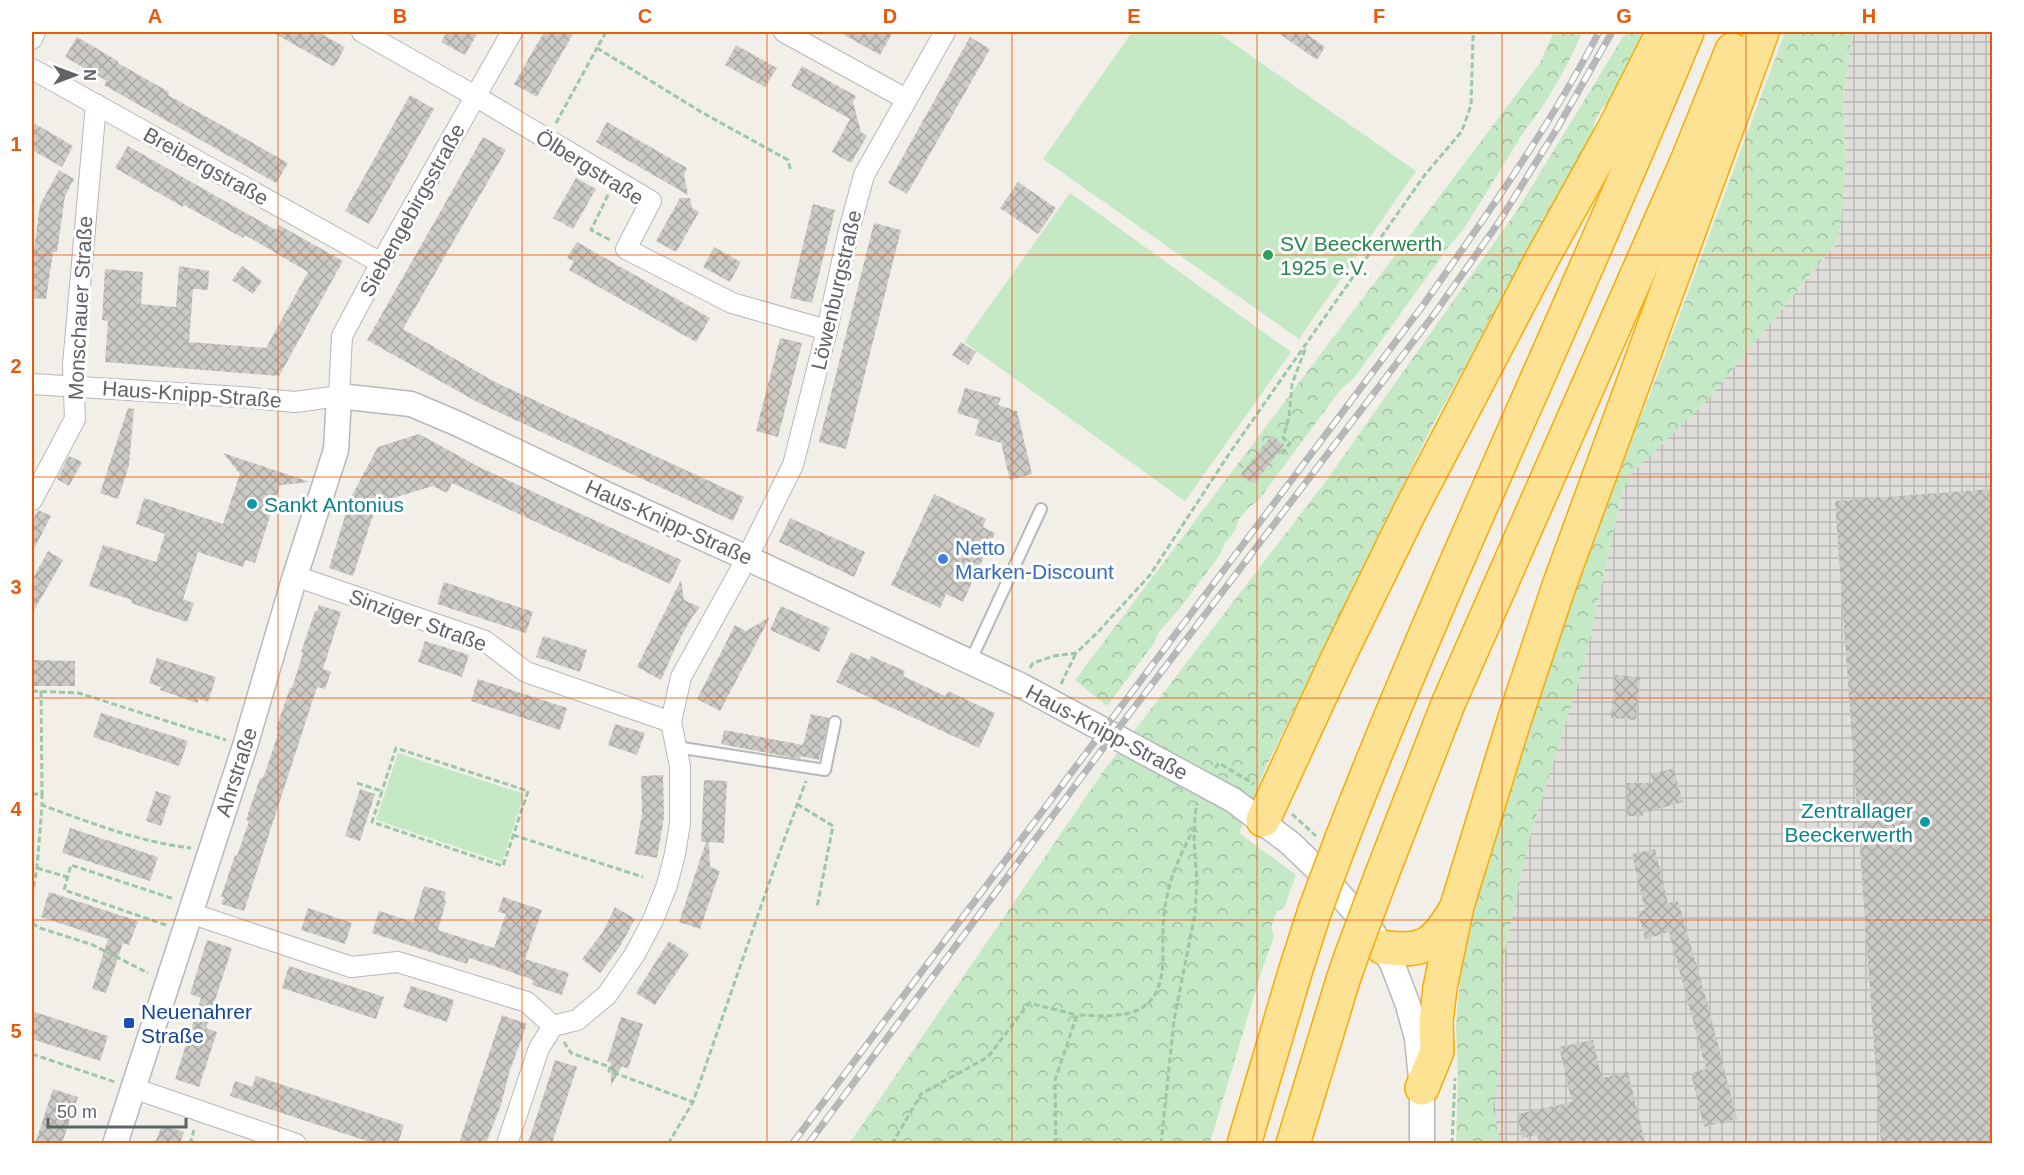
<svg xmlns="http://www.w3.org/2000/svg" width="2024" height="1175" viewBox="0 0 2024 1175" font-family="Helvetica,sans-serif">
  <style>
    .industrial { fill: url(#industrial-grid) }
    .grass { fill: #c5e8c5 }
    .forest { fill: url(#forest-crowns) }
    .building { fill: url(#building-cross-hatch) }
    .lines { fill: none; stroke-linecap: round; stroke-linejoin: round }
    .service-casing { stroke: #b5b8bc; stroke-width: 14 }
    .minor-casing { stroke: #b5b8bc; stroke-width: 22 }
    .tertiary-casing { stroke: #b5b8bc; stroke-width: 27 }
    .motorway-casing { stroke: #f9ab00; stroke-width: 36 }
    .path { stroke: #9cc7a9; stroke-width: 3; stroke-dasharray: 6 3; stroke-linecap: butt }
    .service { stroke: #fff; stroke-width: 10 }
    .minor { stroke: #fff; stroke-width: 20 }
    .tertiary { stroke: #fff; stroke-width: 24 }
    .motorway { stroke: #fde293; stroke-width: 33 }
    .rail-casing { stroke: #b6b7b8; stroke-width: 7 }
    .rail { stroke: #fff; stroke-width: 4.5; stroke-dasharray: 14; stroke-linecap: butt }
    .motorway-bridge-casing { stroke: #f9ab00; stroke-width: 36; stroke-linecap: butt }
    .motorway-bridge { stroke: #fde293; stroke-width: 33 }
    .grid { fill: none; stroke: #e8590c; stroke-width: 1.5; stroke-opacity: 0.55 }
    .leisure-dot { fill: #2e9e5b; stroke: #fff; stroke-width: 2 }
    .culture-dot { fill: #0f9aa8; stroke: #fff; stroke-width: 2 }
    .shop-dot { fill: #3f7fe0; stroke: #fff; stroke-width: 2 }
    .transit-dot { fill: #1a4fb4; stroke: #fff; stroke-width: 2 }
    .labels { text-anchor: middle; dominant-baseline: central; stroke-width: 6; stroke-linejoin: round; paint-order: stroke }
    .street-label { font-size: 21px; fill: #5f6368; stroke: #fff }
    .leisure-label { font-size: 21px; fill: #27864d; stroke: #fff; text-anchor: start }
    .culture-label { font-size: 21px; fill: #0d838f; stroke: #fff; text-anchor: start }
    .shop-label { font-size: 21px; fill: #366cbe; stroke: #fff; text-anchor: start }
    .transit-label { font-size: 21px; fill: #164399; stroke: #fff; text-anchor: start }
    .neatline { fill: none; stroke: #e8590c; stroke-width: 2 }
    .grid-label { font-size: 20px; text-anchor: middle; font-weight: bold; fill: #e8590c }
  </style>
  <defs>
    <pattern id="industrial-grid" width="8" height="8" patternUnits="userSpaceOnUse" patternTransform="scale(1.5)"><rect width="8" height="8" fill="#e0deda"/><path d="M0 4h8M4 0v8" fill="none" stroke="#b9b8b5"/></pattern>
    <pattern id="forest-crowns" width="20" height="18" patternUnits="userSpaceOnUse" patternTransform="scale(1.5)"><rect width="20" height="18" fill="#c5e8c5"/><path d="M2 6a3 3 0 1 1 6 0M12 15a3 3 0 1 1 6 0" fill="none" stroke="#a3c0a4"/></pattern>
    <pattern id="building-cross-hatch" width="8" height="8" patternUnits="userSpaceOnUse" patternTransform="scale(1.5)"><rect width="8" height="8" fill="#cccac5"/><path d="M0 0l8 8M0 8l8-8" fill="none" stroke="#a9a8a4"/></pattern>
  </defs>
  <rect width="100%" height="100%" fill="#f1efe8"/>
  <path class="industrial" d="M1853,32H1992V1143H1500L1493,1110L1477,1144L1500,1064L1505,950L1521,874L1530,836L1583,668L1623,489L1630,475L1705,402L1837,243L1841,224L1846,162L1843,97Z"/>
  <g class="grass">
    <path d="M1132,32H1217L1416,171L1299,339L1043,159Z"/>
    <path d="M1070,193L1291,352L1185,501L964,342Z"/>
    <path d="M398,753L524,794L502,862L376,820Z"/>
  </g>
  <g class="forest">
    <path d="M1554,32H1582C1570,62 1548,102 1527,127L1463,230L1449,246L1355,377L1341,389L1258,501L1249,507L1239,519L1235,531L1225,543L1219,556L1180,608L1158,633L1154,643L1107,706L1075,680L1540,63Z"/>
    <path d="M1626,32H1644L1612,99L1602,108L1594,123L1595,133L1431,428L1266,767L1239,833L1296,875L1284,908L1277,911L1271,927L1274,936L1259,979L1210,1143L849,1144L1105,769L1326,481L1516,212Z"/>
    <path d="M1785,32H1853L1843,97L1846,162L1841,224L1837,242L1705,403L1630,475L1623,489L1583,668L1530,836L1505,950L1500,1064L1493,1109L1500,1143L1456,1144L1458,1077L1456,1024L1464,936L1479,885L1554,650L1610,488L1651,392Z"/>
  </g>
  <g class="building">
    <path d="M272,32H318L345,47L334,67Z"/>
    <path d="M447,32H478L465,55L441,42Z"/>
    <path d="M544,32H574L537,97L514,84Z"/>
    <path d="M839,32H893L880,55Z"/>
    <path d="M1277,32H1304L1325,47L1317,60Z"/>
    <path d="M77,37L118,61V63L169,92L168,95L288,163L276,183L104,85L107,81L65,57Z"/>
    <path d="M970,37L990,49L907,194L888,183Z"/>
    <path d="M736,45L777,68L765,87L725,65Z"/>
    <path d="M802,66L856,96L853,102L861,132L867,136L851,163L832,152L850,119L791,86Z"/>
    <path d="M410,95L434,109L369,224L345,211Z"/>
    <path d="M32,122L73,146L62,167L32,150Z"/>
    <path d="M607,122L687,168L684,174L688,195L596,142Z"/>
    <path d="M483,137L506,150L403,329L495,382L744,497L733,521L479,403L367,340Z"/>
    <path d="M128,146L276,230L279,225L343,261L279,376L105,362L108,321L102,320L105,269L143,272L141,304L176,307L179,266L209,271L208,290L193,289L189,342L266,348L308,272L245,235L243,238L184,205L183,207L115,168Z"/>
    <path d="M59,170L74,179L65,196L57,252H53L46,299L32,298V249H34L40,205Z"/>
    <path d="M576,178L596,189L573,229L553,218Z"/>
    <path d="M1018,182L1056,208L1038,234L1000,208Z"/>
    <path d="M680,198H690L692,208L699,212L676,252L656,241Z"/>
    <path d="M813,204L835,210L812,303L790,298Z"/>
    <path d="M874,223L901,230L846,449L819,442Z"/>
    <path d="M577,242L710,318L696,342L569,270L574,261L567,258Z"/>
    <path d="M714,247L741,262L730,282L703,267Z"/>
    <path d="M242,266L262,281L253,294L232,280Z"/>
    <path d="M780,338L802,343L778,437L756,431Z"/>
    <path d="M961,342L976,352L968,365L952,355Z"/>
    <path d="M965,388L1001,398L998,405L1017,411L1032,474L1010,480L1001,443L975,435L979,420L957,413Z"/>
    <path d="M128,408L134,409L129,465L118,499L100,493Z"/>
    <path d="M419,434L479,467L681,560L670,584L452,483L447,493L433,486L393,498L385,511L376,506L353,576L329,568L351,497L378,447Z"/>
    <path d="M1272,435L1284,445L1254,484L1241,474Z"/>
    <path d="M223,453L310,482L280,485L255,563L246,560L243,567L198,552L183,599L194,603L187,622L131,603L132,600L89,586L103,545L156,562L165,534L136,524L144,498L223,524L240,474Z"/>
    <path d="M69,456L82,462L69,486L57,479Z"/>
    <path d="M1992,489V1143H1881L1835,501Z"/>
    <path d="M934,494L986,519L983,527L995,533L963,602L946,594L940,608L891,585Z"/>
    <path d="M38,510L51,516L32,553V522Z"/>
    <path d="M790,518L865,552L854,577L779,542Z"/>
    <path d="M48,551L63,560L32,614V580Z"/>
    <path d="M681,580L684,600L700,607L692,617L676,646L661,680L637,667Z"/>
    <path d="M444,582L533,612L526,633L437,604Z"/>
    <path d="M319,605L341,612L323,669L331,672L325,689L317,687L244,911L221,904L224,897H221L235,855L237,856L247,827L249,821L246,820L260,778L262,779L265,773L277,737L278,730L276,729L283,708L290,688H292L294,682L303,653L301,652L315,611H317Z"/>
    <path d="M781,606L830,628L819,652L770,630Z"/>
    <path d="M770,617L720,711L697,699L735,625L746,631Z"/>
    <path d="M543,636L587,650L580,672L536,657Z"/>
    <path d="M425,641L469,655L462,677L418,662Z"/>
    <path d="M851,652L869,660L871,656L905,671L903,676L945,696L948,691L995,713L979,748L836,682Z"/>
    <path d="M157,658L216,677L208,702L199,699L197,703L160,690L161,687L149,683Z"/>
    <path d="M32,660L75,661V686H32Z"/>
    <path d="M1615,675L1640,677L1636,720L1611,718Z"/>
    <path d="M478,679L567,708L560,730L471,701Z"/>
    <path d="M101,713L188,741L179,766L93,737Z"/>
    <path d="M811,714L829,718L819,760L801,756L800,759L779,755L721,744L724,730L803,745Z"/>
    <path d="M615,724L645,733L637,755L608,745Z"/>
    <path d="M1673,768L1683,802L1643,813V816H1627V783H1653L1651,775Z"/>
    <path d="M663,775L664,817L657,858L635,854L642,814L641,776Z"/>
    <path d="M704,780L727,781L724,843L709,842L710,867L720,871L700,929L679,922L706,842H701Z"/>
    <path d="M360,789L375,794L360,841L345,836Z"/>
    <path d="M156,791L171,796L161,826L146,821Z"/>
    <path d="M70,828L158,857L150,881L62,853Z"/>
    <path d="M1655,849L1668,903L1678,901L1707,1002L1737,1119L1704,1127L1691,1073L1706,1069L1669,932L1645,939L1638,912L1645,910L1632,854Z"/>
    <path d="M424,886L446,892L444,899L446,902L438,930L494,948L506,914L498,912L503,897L542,910L525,959L569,973L562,995L532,985L533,980L497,967L469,958L467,964L372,933L379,911L413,922Z"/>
    <path d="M49,892L138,921L129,945L123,943L106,993L92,989L108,939L41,917Z"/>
    <path d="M615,907L635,919L619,948L600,973L582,959L603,932Z"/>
    <path d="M308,908L352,923L345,944L301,930Z"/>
    <path d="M207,940L232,948L206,1028L217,1032L199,1087L175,1079L201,998L190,994Z"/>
    <path d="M669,941L689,954L655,1005L636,993Z"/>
    <path d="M289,966L384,997L376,1019L282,988Z"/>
    <path d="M411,986L454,1000L447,1022L403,1007Z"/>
    <path d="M32,1011L108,1036L100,1061L32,1039Z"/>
    <path d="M502,1015L527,1024L509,1073L501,1105L486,1143H459Z"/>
    <path d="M621,1017L643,1024L628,1069L622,1066L611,1086V1063L607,1062Z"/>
    <path d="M1593,1040L1602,1078L1628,1072L1645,1143H1539L1537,1135L1522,1138L1517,1114L1572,1102L1559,1047Z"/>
    <path d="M555,1060L577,1067L552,1143H528Z"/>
    <path d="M256,1076L404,1125L398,1143H373L230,1096L235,1081L252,1087Z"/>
    <path d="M53,1089L78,1097L62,1143H45L36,1141Z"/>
    <path d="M162,1125L184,1132L180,1143H155Z"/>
  </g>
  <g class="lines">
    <g class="service-casing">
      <g id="service">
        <path d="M970,662L1041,509"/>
        <path d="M676,747L825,770L835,722"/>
      </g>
    </g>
    <g class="minor-casing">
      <g id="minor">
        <path d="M362,32L475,96L651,201L626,249L732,303L827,330"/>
        <path d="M784,32L906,99"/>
        <path d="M32,39L35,32"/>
        <path d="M32,69L381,263"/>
        <path d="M32,384L241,397L295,402L339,396L342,336L381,263L512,32"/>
        <path d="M32,500L75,419L73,365L96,104"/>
        <path d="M295,576L485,641L526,672L671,722"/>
        <path d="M190,913L351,967L398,962L527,1002L553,1026"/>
        <path d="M133,1088L296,1144"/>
        <path d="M507,1144L539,1048L553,1026L577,1020L607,995L635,954L653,920L667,885L675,854L680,823V766L671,722L681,677L747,558L793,465L827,330L848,234L864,175L945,32"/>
      </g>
    </g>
    <g class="tertiary-casing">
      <path id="tertiary" d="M115,1144L245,746L295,576L336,450L339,396L411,404L456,423L608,495L747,558L1022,686L1233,800L1290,843L1318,870L1372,931L1392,963L1408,1005L1417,1038L1422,1088V1144"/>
    </g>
    <g class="motorway-casing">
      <g id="motorway">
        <path d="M1263,820L1336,662L1410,511L1543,257L1613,131L1663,32"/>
        <path d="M1342,838C1448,566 1576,302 1687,32"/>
        <path d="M1380,879L1448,704L1688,159L1732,50"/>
        <path d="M1382,947C1422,953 1434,946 1454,912"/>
        <path d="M1422,1088L1437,1051L1436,1022L1440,988L1457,906L1514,721L1560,583L1762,32"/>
        <path d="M1244,1144L1296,969L1315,910"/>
        <path d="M1293,1144L1343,980L1352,954"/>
      </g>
    </g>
    <g class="path">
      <path d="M606,32L597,48L703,113L788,160L791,172"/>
      <path d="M556,123L597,48"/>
      <path d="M608,195L591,230L612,241"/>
      <path d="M1282,454L1290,443L1283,438L1289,417L1292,384L1306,347"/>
      <path d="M1030,668L1033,663L1054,656L1076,653L1097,633L1150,575L1229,454L1308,341L1424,176L1462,131L1471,105L1473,37L1477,32"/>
      <path d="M1061,684L1076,653"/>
      <path d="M32,691L79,693L226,740"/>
      <path d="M41,691L42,794"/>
      <path d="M1215,768L1219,763L1254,784"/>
      <path d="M357,783L382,791L372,822L503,866L528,791L396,748L382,791"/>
      <path d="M32,794H42V805"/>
      <path d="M797,804L833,826L817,907"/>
      <path d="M1292,814L1316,836"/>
      <path d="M513,835L643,877"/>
      <path d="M37,868L67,877"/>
      <path d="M32,896L37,868L42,805C91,823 139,842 191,848"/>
      <path d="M32,923L40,928L93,945L148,973"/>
      <path d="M166,925L64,890L71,865L174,899"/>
      <path d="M564,1042L571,1053L610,1067L609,1071L693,1102"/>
      <path d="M32,1054L115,1082"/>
      <path d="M190,1144L194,1130"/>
      <path d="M668,1144L693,1102L784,840L806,781"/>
      <path d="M892,1144L921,1094L988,1057L1029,1003L1077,1015"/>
      <path d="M1056,1144L1055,1080L1077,1015C1126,1017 1162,1019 1163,957C1163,940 1162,924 1165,907C1170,876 1179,858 1193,830"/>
      <path d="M1161,1144L1174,1020L1195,914L1197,881L1194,841L1195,815L1197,803"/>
      <path d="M1452,1144L1455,1078"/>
    </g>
    <use href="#service" class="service"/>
    <use href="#minor" class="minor"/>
    <use href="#tertiary" class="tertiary"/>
    <use href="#motorway" class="motorway"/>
    <g class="rail-casing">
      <g id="rail">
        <path d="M792,1144L1424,304C1486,216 1549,128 1599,32"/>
        <path d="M808,1144L1098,755L1435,313L1499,222L1558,127L1612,32"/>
      </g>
    </g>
    <use href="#rail" class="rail"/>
    <g class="motorway-bridge-casing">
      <g id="motorway-bridge">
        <path d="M1315,910L1342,838"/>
        <path d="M1352,954L1380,879"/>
      </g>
    </g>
    <use href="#motorway-bridge" class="motorway-bridge"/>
  </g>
  <path class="grid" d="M278,32V1144M522,32V1144M767,32V1144M1012,32V1144M1257,32V1144M1502,32V1144M1746,32V1144M32,255H1992M32,477H1992M32,698H1992M32,920H1992"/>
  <circle class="leisure-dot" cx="1268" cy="255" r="6"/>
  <g class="culture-dot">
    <circle cx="252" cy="504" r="6"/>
    <circle cx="1925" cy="822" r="6"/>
  </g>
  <circle class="shop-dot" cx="943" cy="559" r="6"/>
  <rect class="transit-dot" x="123" y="1017" width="12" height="12" rx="3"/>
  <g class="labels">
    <g class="street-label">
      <text transform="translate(206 166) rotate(29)">Breibergstraße</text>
      <text transform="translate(590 167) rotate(32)">Ölbergstraße</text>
      <text transform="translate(412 210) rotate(-61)">Siebengebirgsstraße</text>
      <text transform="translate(836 290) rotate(-77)">Löwenburgstraße</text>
      <text transform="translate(80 308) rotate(-87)">Monschauer Straße</text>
      <text transform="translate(192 394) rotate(4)">Haus-Knipp-Straße</text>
      <text transform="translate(669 522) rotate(24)">Haus-Knipp-Straße</text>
      <text transform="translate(418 620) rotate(20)">Sinziger Straße</text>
      <text transform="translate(1107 732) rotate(28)">Haus-Knipp-Straße</text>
      <text transform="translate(236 772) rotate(-72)">Ahrstraße</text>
    </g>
    <g class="leisure-label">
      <text x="1280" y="243">SV Beeckerwerth<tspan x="1280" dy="24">1925 e.V.</tspan></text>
    </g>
    <g class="culture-label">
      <text x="264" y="504">Sankt Antonius</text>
      <text x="1913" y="810" text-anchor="end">Zentrallager<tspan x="1913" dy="24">Beeckerwerth</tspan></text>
    </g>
    <g class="shop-label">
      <text x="955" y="547">Netto<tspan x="955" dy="24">Marken-Discount</tspan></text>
    </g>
    <g class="transit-label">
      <text x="141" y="1011">Neuenahrer<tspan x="141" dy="24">Straße</tspan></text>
    </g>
  </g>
  <rect width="2024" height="1175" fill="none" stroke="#ffffff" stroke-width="66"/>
  <g transform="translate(75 75) rotate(90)" stroke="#ffffff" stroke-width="4.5" paint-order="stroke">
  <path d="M0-4.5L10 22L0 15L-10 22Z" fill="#5f6368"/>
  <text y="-9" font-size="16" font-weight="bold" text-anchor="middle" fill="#5f6368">N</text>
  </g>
  <path d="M48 1118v9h138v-9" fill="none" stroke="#5f6368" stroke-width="3"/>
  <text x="57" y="1118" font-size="18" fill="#5f6368" stroke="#ffffff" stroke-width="4.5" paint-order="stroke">50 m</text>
  <rect x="33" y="33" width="1958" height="1109" class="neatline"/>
  <g class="grid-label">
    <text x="155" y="23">A</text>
    <text x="400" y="23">B</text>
    <text x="645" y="23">C</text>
    <text x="890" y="23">D</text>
    <text x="1134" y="23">E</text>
    <text x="1379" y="23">F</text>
    <text x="1624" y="23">G</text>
    <text x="1869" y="23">H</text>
    <text x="16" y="151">1</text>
    <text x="16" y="373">2</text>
    <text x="16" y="594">3</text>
    <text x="16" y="816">4</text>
    <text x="16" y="1038">5</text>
  </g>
</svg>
